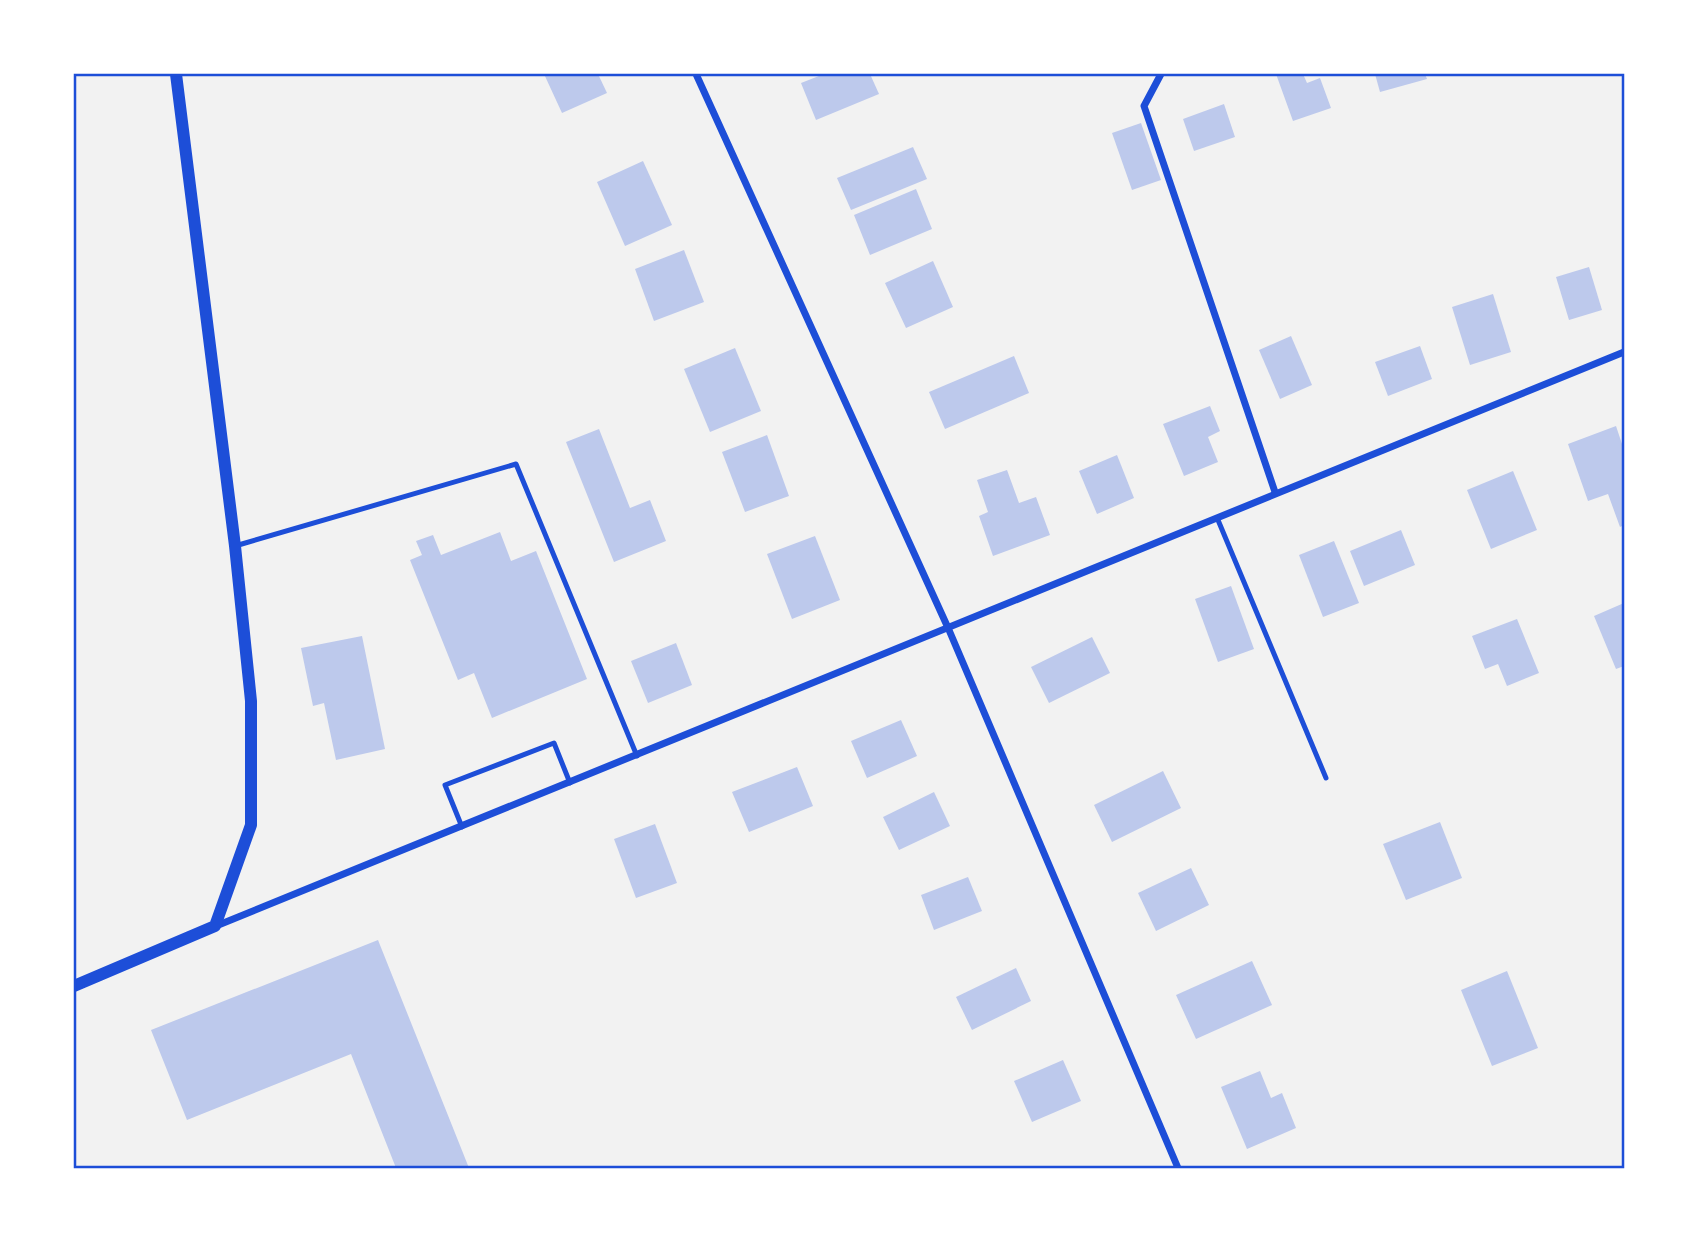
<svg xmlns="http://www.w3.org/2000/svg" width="1698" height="1242" viewBox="0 0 1698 1242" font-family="Helvetica,sans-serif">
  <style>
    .building { fill: #bdc9ec }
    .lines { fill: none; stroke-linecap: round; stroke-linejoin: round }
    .service { stroke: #1d4ed8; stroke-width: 5 }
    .minor { stroke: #1d4ed8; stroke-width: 7 }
    .tertiary { stroke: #1d4ed8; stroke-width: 12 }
    .neatline { fill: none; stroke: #1d4ed8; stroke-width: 2.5 }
  </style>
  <rect width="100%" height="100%" fill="#f2f2f2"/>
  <g class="building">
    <path d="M544,74H598L607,93L562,113Z"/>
    <path d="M824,74H870L879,94L816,120L801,83Z"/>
    <path d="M1276,74H1303L1307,83L1320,78L1331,108L1293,121Z"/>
    <path d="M1375,74H1425L1427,79L1380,92Z"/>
    <path d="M1224,104L1235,137L1194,151L1183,119Z"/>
    <path d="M1141,123L1161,180L1132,190L1112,133Z"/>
    <path d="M913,147L927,179L851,210L837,178Z"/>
    <path d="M643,161L672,225L625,246L597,182Z"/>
    <path d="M916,189L932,229L870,255L854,215Z"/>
    <path d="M684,250L704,302L654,321L635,269Z"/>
    <path d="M933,261L953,307L906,328L885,283Z"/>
    <path d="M1589,267L1602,310L1569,320L1556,277Z"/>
    <path d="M1493,294L1511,352L1470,365L1452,307Z"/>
    <path d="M1291,336L1312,385L1280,399L1259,350Z"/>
    <path d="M1420,346L1432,379L1388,396L1375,362Z"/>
    <path d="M735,348L761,411L710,432L684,369Z"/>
    <path d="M1014,356L1029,393L945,429L929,392Z"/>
    <path d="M1210,406L1220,431L1208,437L1218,462L1184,476L1163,424Z"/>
    <path d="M1616,426L1624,450V525L1620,527L1608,494L1588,501L1568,444Z"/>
    <path d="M599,429L630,508L650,500L666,541L614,562L566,442Z"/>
    <path d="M767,435L789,496L745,512L722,452Z"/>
    <path d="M1117,455L1134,498L1097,514L1079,471Z"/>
    <path d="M1007,470L1019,503L1036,497L1050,535L993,556L979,516L988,512L977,480Z"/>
    <path d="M1513,471L1537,530L1491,549L1467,490Z"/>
    <path d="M1401,530L1415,565L1364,586L1350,551Z"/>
    <path d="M500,532L511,561L536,551L587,679L492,718L474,673L458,680L410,560L422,555L416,541L433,535L441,555Z"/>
    <path d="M815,536L840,600L792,619L767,554Z"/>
    <path d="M1334,541L1359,603L1323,617L1299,555Z"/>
    <path d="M1231,586L1254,649L1218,662L1195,599Z"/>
    <path d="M1624,603V666L1616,669L1594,616Z"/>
    <path d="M1517,619L1539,673L1507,686L1498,664L1485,669L1472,636Z"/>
    <path d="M362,636L385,749L336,760L324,703L313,706L301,648Z"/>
    <path d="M1092,637L1110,673L1049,703L1031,667Z"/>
    <path d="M676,643L692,685L648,703L631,661Z"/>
    <path d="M901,720L917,756L867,778L851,741Z"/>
    <path d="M797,767L813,806L749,832L732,792Z"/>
    <path d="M1163,771L1181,808L1112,842L1094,805Z"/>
    <path d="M934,792L950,826L899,850L883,817Z"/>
    <path d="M1440,822L1462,878L1406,900L1383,844Z"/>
    <path d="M655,824L677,883L636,898L614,839Z"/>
    <path d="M1191,868L1209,905L1156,931L1138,893Z"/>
    <path d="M968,877L982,911L934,930L921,895Z"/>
    <path d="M378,940L469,1168H396L351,1054L187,1120L151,1030Z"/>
    <path d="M1252,961L1272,1005L1196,1039L1176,995Z"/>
    <path d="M1016,968L1031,1001L972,1030L956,997Z"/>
    <path d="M1507,971L1538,1048L1492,1066L1461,990Z"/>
    <path d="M1063,1060L1081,1101L1032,1122L1014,1081Z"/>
    <path d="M1260,1071L1271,1098L1282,1093L1296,1128L1247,1149L1221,1087Z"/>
  </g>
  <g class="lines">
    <g class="service">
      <path d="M1218,520L1326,778"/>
      <path d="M235,546L516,464L637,756"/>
      <path d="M462,827L445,785L554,743L570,783"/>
    </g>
    <g class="minor">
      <path d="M696,74L949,630L1178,1168"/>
      <path d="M1161,74L1144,106L1275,492"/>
      <path d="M216,926L1624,352"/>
    </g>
    <path class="tertiary" d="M74,986L215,926L251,825V701L235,546L176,74"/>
  </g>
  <rect width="1698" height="1242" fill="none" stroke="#ffffff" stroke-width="150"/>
  <rect x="75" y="75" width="1548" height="1092" class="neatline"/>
</svg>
